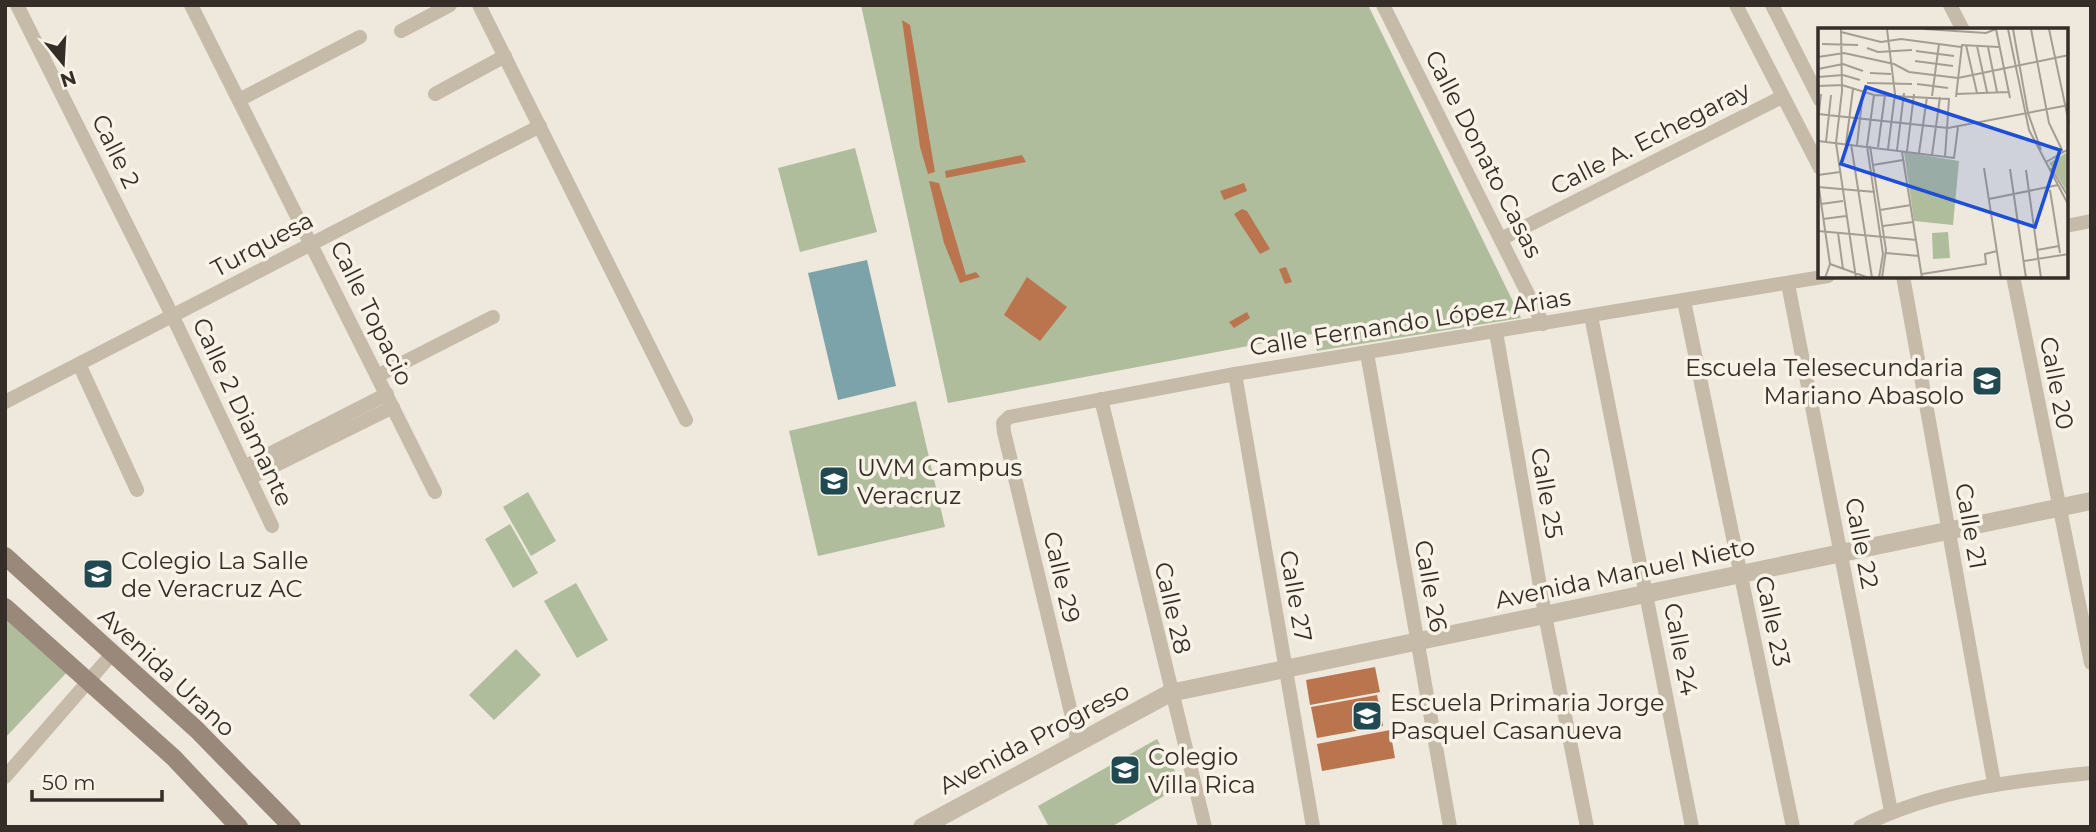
<svg xmlns="http://www.w3.org/2000/svg" width="2096" height="832" viewBox="0 0 2096 832" font-family="Montserrat,sans-serif">
  <style>
    .green { fill: #afbd9d }
    .water { fill: #7da3aa }
    .building { fill: #bb754e }
    .lines { fill: none; stroke-linecap: round; stroke-linejoin: round }
    .minor { stroke: #c6baa9; stroke-width: 14 }
    .tertiary { stroke: #c6baa9; stroke-width: 18 }
    .secondary { stroke: #9a897a; stroke-width: 18 }
    .labels { text-anchor: middle; dominant-baseline: central; stroke-width: 7; stroke-linejoin: round; paint-order: stroke }
    .street-label { font-size: 24px; fill: #342d28; stroke: #f8f2e7 }
    .poi-label { font-size: 24px; fill: #342d28; stroke: #f8f2e7; text-anchor: start }
    .inset-road { fill: none; stroke: #a49d94; stroke-width: 2 }
    .view { fill: #1d4ed8; fill-opacity: 0.15; stroke: #1d4ed8; stroke-width: 3.5 }
    .inset-edge { fill: none; stroke: #342d28; stroke-width: 3.5 }
  </style>
  <rect width="100%" height="100%" fill="#efe8dc"/>
  <g class="green">
    <path d="M861,5H1368L1521,318L1317,351L1312,334L948,403Z"/>
    <path d="M855,148L877,232L800,252L778,168Z"/>
    <path d="M916,401L945,527L818,556L789,431Z"/>
    <path d="M528,492L556,541L531,556L503,507Z"/>
    <path d="M510,524L538,573L513,588L485,539Z"/>
    <path d="M576,583L608,640L577,658L544,601Z"/>
    <path d="M5,619L69,670L5,738Z"/>
    <path d="M516,649L541,675L494,720L469,695Z"/>
    <path d="M1157,739L1183,785L1111,827H1049L1038,806Z"/>
  </g>
  <path class="water" d="M867,260L896,386L838,400L808,273Z"/>
  <g class="building">
    <path d="M902,20L910,25L935,172L928,174L920,147Z"/>
    <path d="M1022,155L1026,162L946,178L945,171Z"/>
    <path d="M929,181L939,183L966,275L976,272L980,277L960,283L944,243Z"/>
    <path d="M1244,183L1247,191L1224,200L1220,191Z"/>
    <path d="M1242,209L1247,211L1270,249L1260,254L1234,214Z"/>
    <path d="M1286,267L1292,282L1285,284L1279,269Z"/>
    <path d="M1027,277L1067,307L1040,341L1004,315Z"/>
    <path d="M1247,312L1250,318L1234,328L1229,322Z"/>
    <path d="M1375,667L1380,692L1310,705L1306,680Z"/>
    <path d="M1377,695L1383,726L1317,738L1311,707Z"/>
    <path d="M1390,730L1395,758L1322,771L1317,744Z"/>
  </g>
  <g class="lines">
    <g class="minor">
      <path d="M17,5L173,317L272,526"/>
      <path d="M191,5L435,492"/>
      <path d="M479,5L686,420"/>
      <path d="M1383,5L1543,324"/>
      <path d="M1736,5L1820,168"/>
      <path d="M1772,5L1820,100"/>
      <path d="M1950,5L1963,30"/>
      <path d="M401,31L450,5"/>
      <path d="M435,94L505,56"/>
      <path d="M239,100L360,37"/>
      <path d="M2066,226L2091,221"/>
      <path d="M1501,239L1782,97"/>
      <path d="M1903,276L1994,783"/>
      <path d="M2013,276L2091,663"/>
      <path d="M1788,284L1891,811"/>
      <path d="M1684,301L1793,827"/>
      <path d="M1591,316L1692,827"/>
      <path d="M1496,332L1545,615L1587,827"/>
      <path d="M1367,353L1450,827"/>
      <path d="M79,364L137,490"/>
      <path d="M1235,374L1313,827"/>
      <path d="M377,376L493,317"/>
      <path d="M1101,399L1205,827"/>
      <path d="M5,402L540,126"/>
      <path d="M244,467L387,394"/>
      <path d="M250,478L393,407"/>
      <path d="M1078,742L1004,432L1003,423L1009,417L1235,374L1828,276"/>
      <path d="M5,777L112,654"/>
      <path d="M1860,827C1933,790 2011,781 2091,773"/>
    </g>
    <path class="tertiary" d="M922,827L1170,693L2091,501"/>
    <g class="secondary">
      <path d="M5,556L197,730L292,827"/>
      <path d="M5,607L174,758L239,827"/>
    </g>
  </g>
  <defs>
    <g id="school-square" transform="scale(1.575)"><rect x="-9" y="-9" width="18" height="18" rx="4" fill="#214952" stroke="#f8f2e7"/><path d="M0-5L7-2L0 1L-7-2ZM-4 1L0 2.5L4 1V4Q0 6-4 4Z" fill="#fff"/></g>
    <g id="university-square" transform="scale(1.575)"><rect x="-9" y="-9" width="18" height="18" rx="4" fill="#214952" stroke="#f8f2e7"/><path d="M0-5L7-2L0 1L-7-2ZM-4 1L0 2.5L4 1V4Q0 6-4 4Z" fill="#fff"/></g>
  </defs>
  <g fill-rule="evenodd">
    <use href="#school-square" x="1987" y="381"/>
    <use href="#university-square" x="834" y="481"/>
    <use href="#school-square" x="98" y="574"/>
    <use href="#school-square" x="1367" y="716"/>
    <use href="#university-square" x="1125" y="770"/>
  </g>
  <g class="labels">
    <g class="street-label">
      <text transform="translate(1650 138) rotate(-27)">Calle A. Echegaray</text>
      <text transform="translate(116 151) rotate(64)">Calle 2</text>
      <text transform="translate(1484 154) rotate(63)">Calle Donato Casas</text>
      <text transform="translate(262 244) rotate(-28)">Turquesa</text>
      <text transform="translate(372 313) rotate(64)">Calle Topacio</text>
      <text transform="translate(1410 322) rotate(-9)">Calle Fernando López Arias</text>
      <text transform="translate(2057 383) rotate(79)">Calle 20</text>
      <text transform="translate(243 412) rotate(65)">Calle 2 Diamante</text>
      <text transform="translate(1547 493) rotate(80)">Calle 25</text>
      <text transform="translate(1971 526) rotate(80)">Calle 21</text>
      <text transform="translate(1862 543) rotate(79)">Calle 22</text>
      <text transform="translate(1625 573) rotate(-12)">Avenida Manuel Nieto</text>
      <text transform="translate(1062 577) rotate(77)">Calle 29</text>
      <text transform="translate(1431 586) rotate(80)">Calle 26</text>
      <text transform="translate(1296 596) rotate(80)">Calle 27</text>
      <text transform="translate(1173 608) rotate(77)">Calle 28</text>
      <text transform="translate(1773 621) rotate(78)">Calle 23</text>
      <text transform="translate(1681 649) rotate(79)">Calle 24</text>
      <text transform="translate(167 672) rotate(43)">Avenida Urano</text>
      <text transform="translate(1034 738) rotate(-28)">Avenida Progreso</text>
    </g>
    <g class="poi-label">
      <text x="1964" y="367" text-anchor="end">Escuela Telesecundaria<tspan x="1964" dy="28">Mariano Abasolo</tspan></text>
      <text x="857" y="467">UVM Campus<tspan x="857" dy="28">Veracruz</tspan></text>
      <text x="121" y="560">Colegio La Salle<tspan x="121" dy="28">de Veracruz AC</tspan></text>
      <text x="1390" y="702">Escuela Primaria Jorge<tspan x="1390" dy="28">Pasquel Casanueva</tspan></text>
      <text x="1148" y="756">Colegio<tspan x="1148" dy="28">Villa Rica</tspan></text>
    </g>
  </g>
  <g transform="translate(1818 28)">
    <rect width="250" height="250" fill="#efe8dc"/>
    <path d="M86,124L141,133L135,197L96,193ZM250,124V165L231,135ZM130,204L132,230L115,231L114,205Z" fill="#afbd9d"/>
    <path class="inset-road" d="M23,1L24,63L18,115L38,250M69,1L77,66L70,121M106,1L168,5L178,1M178,1L192,70M190,1L211,102L251,178M195,1L210,85L223,122M213,1L231,95L245,124M231,1L251,95M23,4L63,14L83,11L143,19M4,16L40,17M148,17L159,65M159,18L169,64M170,19L179,64M49,20L60,24L94,22M98,23L136,28M0,29L26,25L76,36L91,44L140,50L251,27M97,33L135,38M0,41L25,36L45,43M52,45L73,46M0,49L25,47L42,52M49,55L94,56M99,56L130,60M0,58L24,57L56,67L131,71L127,129M138,66L191,64M56,67L49,118L65,226L61,250M114,68L121,16M138,69L144,17L181,19M0,86L130,100L251,77M0,93L3,66M0,113L136,130L140,99M8,114L13,67M28,116L35,61M33,116L54,250M39,117L45,64M52,118L68,222L64,250M60,119L67,67M79,122L86,65M89,123L96,66M84,124L104,250M101,125L109,69M114,127L122,69M228,134L251,121M55,137L85,132M166,140L183,250M233,140L251,170M192,141L208,250M208,142L223,250M0,147L22,144M0,154L12,236L7,250M0,159L57,164M232,162L242,225M171,171L240,157M3,176L25,173M62,182L93,177M5,191L28,188M65,198L95,194M0,203L99,212M20,205L25,241M219,222L241,218M68,225L101,228M206,233L251,226M12,236L51,250M104,246L168,236L167,226L179,223"/>
    <path class="view" d="M48,59L242,122L217,199L23,136Z"/>
    <rect width="250" height="250" class="inset-edge"/>
  </g>
  <rect width="2096" height="832" fill="none" stroke="#342d28" stroke-width="14"/>
  <g transform="translate(63 63) rotate(162)" stroke="#f8f2e7" stroke-width="5" paint-order="stroke">
  <path d="M0-5L12 26L0 18L-12 26Z" fill="#342d28"/>
  <text y="-10" font-size="19" font-weight="bold" text-anchor="middle" fill="#342d28">N</text>
  </g>
  <path d="M32 790v10h130v-10" fill="none" stroke="#342d28" stroke-width="3.5"/>
  <text x="42" y="790" font-size="21" fill="#342d28" stroke="#f8f2e7" stroke-width="5" paint-order="stroke">50 m</text>
</svg>
